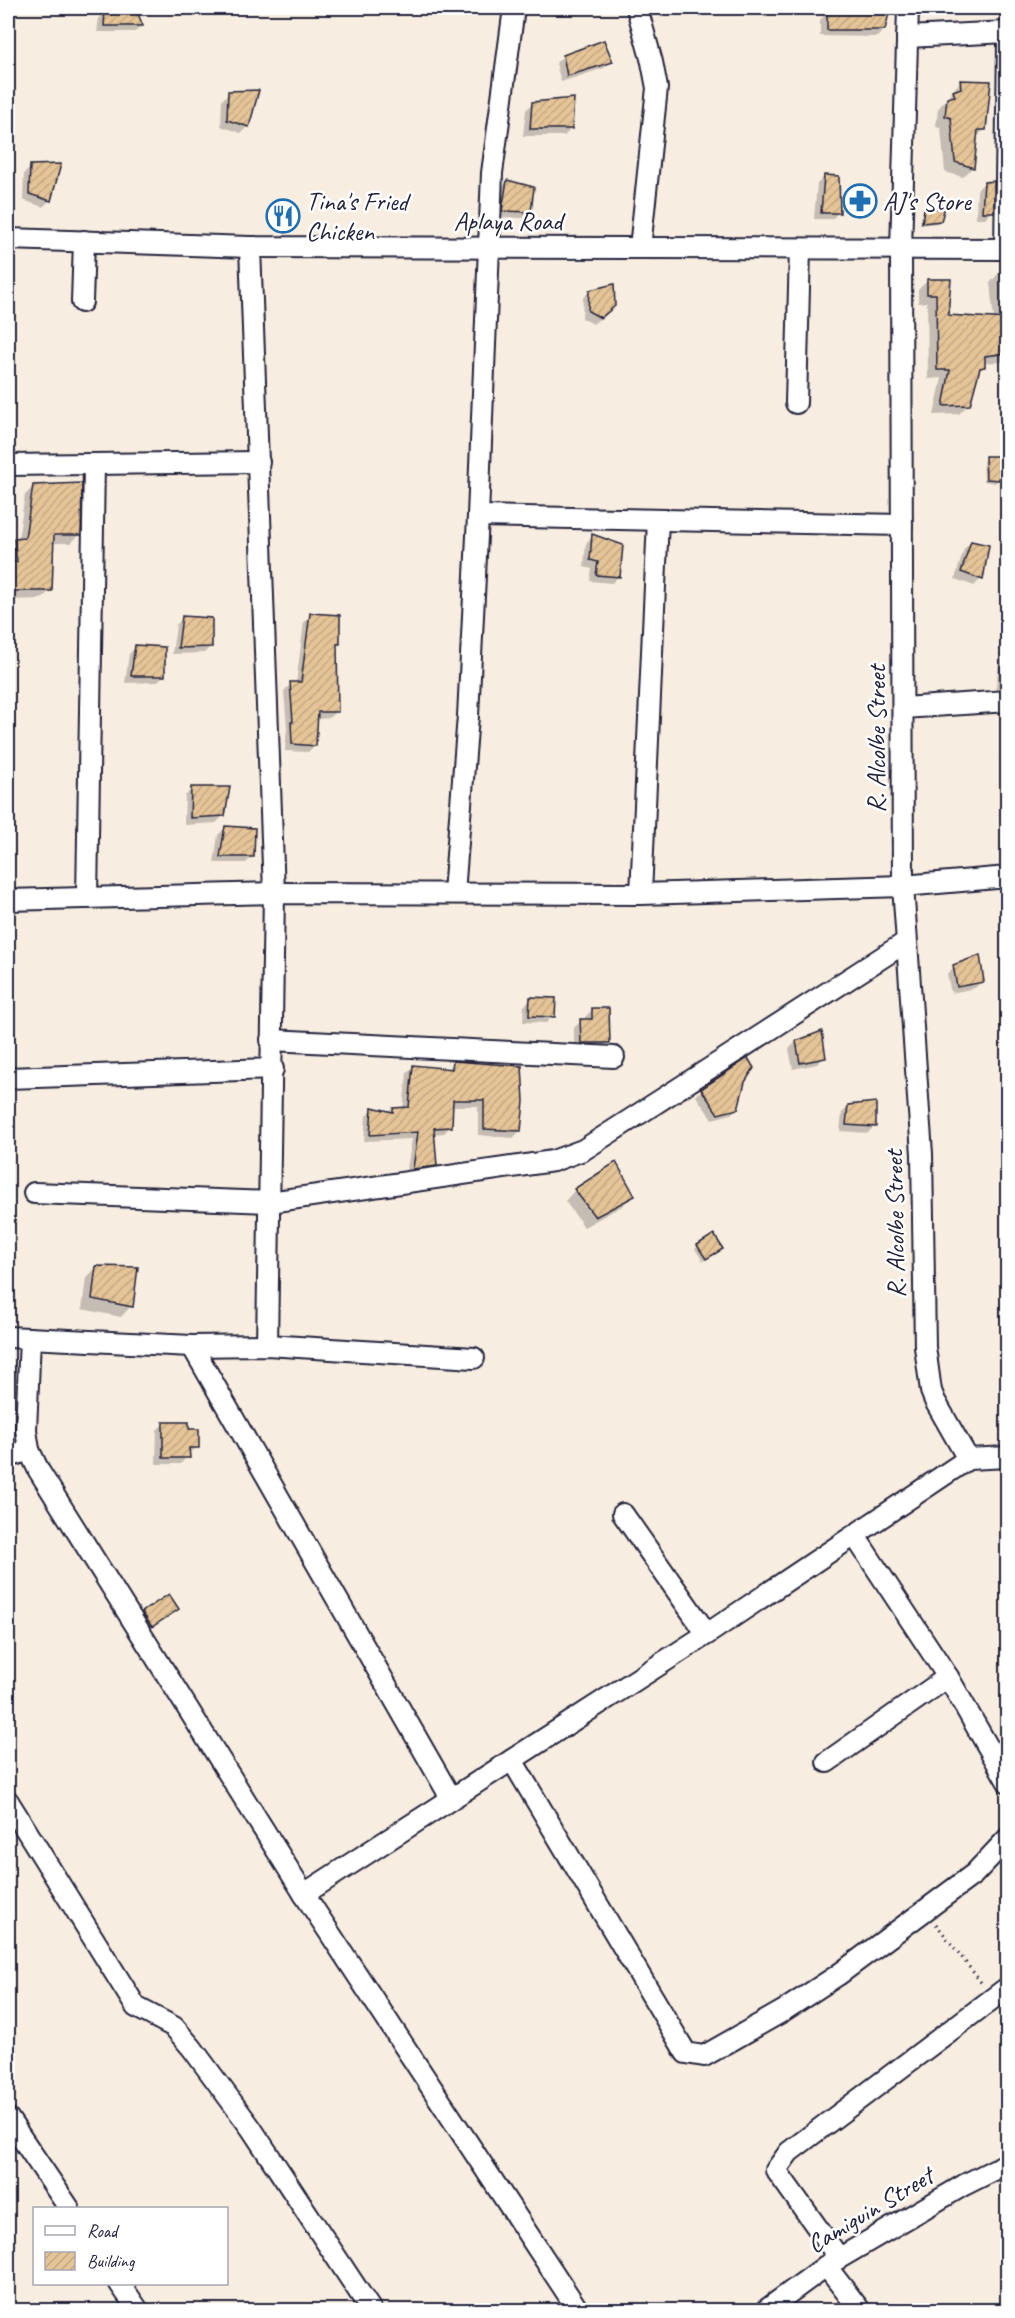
<svg xmlns="http://www.w3.org/2000/svg" width="1015" height="2318" viewBox="0 0 1015 2318" font-family="Caveat,sans-serif">
  <style>
    .shadow { fill: #0003 }
    .building { fill: url(#building-hatch); stroke: #22223b; stroke-width: 1.5 }
    .lines { fill: none; stroke-linecap: round; stroke-linejoin: round }
    .minor-casing { stroke: #22223b; stroke-width: 24 }
    .path { stroke: #22223b; stroke-width: 3; stroke-dasharray: 1.5 4.5; stroke-linecap: butt }
    .minor { stroke: #fff; stroke-width: 20 }
    .labels { text-anchor: middle; dominant-baseline: central; stroke-width: 5; stroke-linejoin: round; paint-order: stroke }
    .poi-label { font-size: 26px; fill: #22223b; stroke: #fff; text-anchor: start }
    .street-label { font-size: 26px; fill: #22223b; stroke: #fff }
  </style>
  <defs>
    <pattern id="building-hatch" width="6" height="6" patternUnits="userSpaceOnUse" patternTransform="scale(1.5)"><rect width="6" height="6" fill="#e5c497"/><path d="M-1 1l2-2M0 6l6-6M5 7l2-2" fill="none" stroke="#c4a883"/></pattern>
  </defs>
  <rect width="100%" height="100%" fill="#f7ede0"/>
  <filter id="ink" filterUnits="userSpaceOnUse"><feTurbulence type="fractalNoise" baseFrequency=".0167" numOctaves="2"/><feDisplacementMap in="SourceGraphic" scale="12" xChannelSelector="R" yChannelSelector="G"/><feConvolveMatrix kernelMatrix="1 2 1 2 8 2 1 2 1" color-interpolation-filters="sRGB"/></filter>
  <g filter="url(#ink)">
    <g class="shadow">
      <path d="M106,11L141,26L135,32H97L99,18Z"/>
      <path d="M827,13L884,30L877,37L820,36V20Z"/>
      <path d="M563,56L611,62L604,68L561,82L556,63Z"/>
      <path d="M960,82L984,130L976,138L973,167L963,177L945,172L941,128L936,126L938,109Z"/>
      <path d="M229,93L248,126L241,133L221,126L222,100Z"/>
      <path d="M533,103L571,129L564,136H523L526,110Z"/>
      <path d="M31,167L50,200L43,207L23,200L24,174Z"/>
      <path d="M824,177L839,212L832,219H814L817,184Z"/>
      <path d="M507,182L530,211L523,218L496,217L500,189Z"/>
      <path d="M984,183L992,211L985,218H976L977,190Z"/>
      <path d="M925,210L940,220L937,223L920,225L922,213Z"/>
      <path d="M999,273H1008V361L983,363V367L977,373L969,404L959,414L934,415L942,378L928,379L927,302L918,303V290L928,280H949L947,317L994,320L990,283Z"/>
      <path d="M8,274H12V328L8,333Z"/>
      <path d="M590,291L607,313L593,324L582,318L583,298Z"/>
      <path d="M986,458L998,480L995,483L984,481L983,461Z"/>
      <path d="M34,486L79,535L71,543H52L50,591L41,599L8,600V547L14,540H18L25,495Z"/>
      <path d="M593,536L619,576L612,583L590,581L592,569L584,567L586,543Z"/>
      <path d="M971,542L981,579L974,586L955,579L964,549Z"/>
      <path d="M311,615L339,643L336,646V711L329,718L317,719L315,745L308,752L285,751L287,728L284,691L291,684H296L304,622Z"/>
      <path d="M183,618L211,646L204,653L172,654L176,625Z"/>
      <path d="M136,647L164,675L157,682L125,683L129,654Z"/>
      <path d="M1008,648L1007,705L994,700L1000,656Z"/>
      <path d="M1008,746V763L999,760Z"/>
      <path d="M192,789L223,816L216,823L184,825L185,796Z"/>
      <path d="M225,828L253,856L246,863H214L218,835Z"/>
      <path d="M954,967L982,981L975,988L951,993L947,974Z"/>
      <path d="M531,999L553,1016L546,1023L523,1022L524,1006Z"/>
      <path d="M592,1010L608,1042L601,1049L574,1050V1028L581,1021H585V1017Z"/>
      <path d="M796,1042L824,1057L817,1064L793,1069L789,1049Z"/>
      <path d="M453,1063L520,1131L513,1138L478,1135V1106H452L451,1126L444,1133L433,1134L436,1165L429,1172L406,1175L412,1139L364,1141L366,1116L373,1109L390,1113L394,1109H403L407,1073L414,1066L446,1070Z"/>
      <path d="M743,1082L737,1108L731,1114L712,1119L696,1096L702,1090Z"/>
      <path d="M849,1106L874,1126L868,1133L840,1131L842,1113Z"/>
      <path d="M575,1190L633,1196L622,1206L584,1227L565,1201Z"/>
      <path d="M698,1246L718,1252L703,1261L695,1249Z"/>
      <path d="M97,1267L131,1306L121,1317L82,1309L86,1278Z"/>
      <path d="M164,1423L188,1431L198,1447L188,1454L181,1464H156L157,1430Z"/>
      <path d="M177,1609L145,1633L136,1620L143,1613Z"/>
    </g>
    <g class="building">
      <path d="M136,9L143,26H104L105,10Z"/>
      <path d="M827,12L889,13L885,30H827Z"/>
      <path d="M604,40L613,62L567,76L563,55Z"/>
      <path d="M960,80L991,81L986,130H978L974,168L955,162L951,118L945,116L947,98L955,96L953,91L961,88Z"/>
      <path d="M259,90L249,127L227,120L228,91Z"/>
      <path d="M574,98L572,129H530L532,102Z"/>
      <path d="M61,164L51,201L29,194L30,165Z"/>
      <path d="M824,175L839,176L840,213H821Z"/>
      <path d="M507,180L534,187L531,212L502,211Z"/>
      <path d="M994,181V212H982L984,182Z"/>
      <path d="M945,207L941,221L922,223L924,209Z"/>
      <path d="M927,279H951L948,315L1008,319V353L985,356V367L980,368L970,405L943,406L950,370H937L936,294H927Z"/>
      <path d="M614,284L615,306L601,318L588,311L589,290Z"/>
      <path d="M985,456H1002L999,480L986,479Z"/>
      <path d="M82,483L81,535H54L52,591H8V562H17L14,539L25,538L33,485Z"/>
      <path d="M592,534L623,545L620,577L596,575L598,562L590,560Z"/>
      <path d="M971,541L989,545L983,580L961,572Z"/>
      <path d="M310,613L340,615V644H337L338,712H318L316,746L292,744L291,722H293L290,682H301Z"/>
      <path d="M182,616L212,618V647L178,648Z"/>
      <path d="M135,645L165,647V676H131Z"/>
      <path d="M191,787H230L225,816L190,818Z"/>
      <path d="M225,826L255,828L254,857H220Z"/>
      <path d="M980,955L984,982L957,987L953,965Z"/>
      <path d="M530,997L556,998L555,1017L529,1016Z"/>
      <path d="M592,1008H609L610,1043H581L580,1019H592Z"/>
      <path d="M822,1031L826,1058L800,1063L796,1041Z"/>
      <path d="M748,1058L754,1068L745,1082L738,1109L718,1114L701,1089Z"/>
      <path d="M453,1061L522,1066L524,1101L521,1131L484,1129V1100H453L452,1127L434,1128L437,1166L413,1169L418,1132L370,1135L372,1107L393,1112V1108L409,1107L413,1065L452,1069Z"/>
      <path d="M876,1102V1127L846,1125L848,1105Z"/>
      <path d="M616,1162L635,1196L595,1217L574,1189Z"/>
      <path d="M714,1234L723,1249L706,1259L697,1245Z"/>
      <path d="M96,1266L138,1267L133,1307L92,1299Z"/>
      <path d="M163,1422H189V1429H199V1448H189L190,1458H163Z"/>
      <path d="M169,1594L179,1609L152,1627L142,1612Z"/>
    </g>
    <g class="lines">
      <g class="minor-casing">
        <g id="minor">
          <path d="M514,8L492,173L478,516L902,525"/>
          <path d="M637,8L652,62L657,88L640,248"/>
          <path d="M908,8L901,249L903,886L922,1154L925,1347L931,1391L935,1401L968,1459"/>
          <path d="M907,37L1008,32"/>
          <path d="M8,239L250,247L1008,249"/>
          <path d="M250,247L274,893L267,1345"/>
          <path d="M1005,249L1008,44"/>
          <path d="M82,302L84,241"/>
          <path d="M796,403L800,249"/>
          <path d="M8,465L259,462"/>
          <path d="M903,708L1008,701"/>
          <path d="M454,893L468,716L478,516"/>
          <path d="M641,894L658,520"/>
          <path d="M87,898L94,464"/>
          <path d="M8,900L274,893L641,894L903,886L1008,877"/>
          <path d="M271,1040L614,1057"/>
          <path d="M8,1078L273,1069"/>
          <path d="M34,1193L270,1202L553,1161L583,1150L906,942"/>
          <path d="M8,1337L192,1346L267,1345L474,1358"/>
          <path d="M30,1338L26,1430L29,1450L39,1471L304,1894L578,2310"/>
          <path d="M192,1346L451,1798"/>
          <path d="M8,1457L29,1450"/>
          <path d="M623,1514L707,1634"/>
          <path d="M855,1536L948,1677L1008,1782"/>
          <path d="M512,1760L686,2053L704,2056L783,2011L838,1975L974,1874L1008,1838"/>
          <path d="M827,1762L948,1677"/>
          <path d="M8,1801L136,2007L174,2027L192,2048L251,2128L371,2310"/>
          <path d="M304,1894L707,1634L968,1459L1008,1457"/>
          <path d="M8,2118L69,2208"/>
          <path d="M839,2258L776,2170L789,2152L1008,1987"/>
          <path d="M826,2266L860,2310"/>
          <path d="M120,2284L138,2310"/>
          <path d="M766,2310L826,2266L964,2185L1008,2163"/>
        </g>
      </g>
      <path class="path" d="M936,1924L983,1985"/>
      <use href="#minor" class="minor"/>
    </g>
  </g>
  <defs>
    <g id="pharmacy-ring" transform="scale(1.725)"><circle r="9.5" fill="#fff" stroke="#1f6fb2" stroke-width="1.5"/><path d="M-2-6h4v4h4v4h-4v4h-4v-4h-4v-4h4Z" fill="#1f6fb2"/></g>
    <g id="restaurant-ring" transform="scale(1.725)"><circle r="9.5" fill="#fff" stroke="#1f6fb2" stroke-width="1.5"/><path d="M-5-6h1v4h1v-4h1v4h1v-4h1v5L-1.5 .5V6h-2V.5L-5-1ZM5-6V6H3V1.5H1.5Q1.5-4 5-6Z" fill="#1f6fb2"/></g>
  </defs>
  <g fill-rule="evenodd">
    <use href="#pharmacy-ring" x="860" y="201"/>
    <use href="#restaurant-ring" x="283" y="216"/>
  </g>
  <g class="labels">
    <g class="poi-label">
      <text x="306" y="201">Tina's Fried<tspan x="306" dy="30">Chicken</tspan></text>
      <text x="883" y="201">AJ's Store</text>
    </g>
    <g class="street-label">
      <text x="508" y="221">Aplaya Road</text>
      <text transform="translate(876 739) rotate(-90)">R. Alcolbe Street</text>
      <text transform="translate(895 1224) rotate(-91)">R. Alcolbe Street</text>
      <text transform="translate(870 2210) rotate(-31)">Camiguin Street</text>
    </g>
  </g>
  <rect width="1015" height="2318" fill="none" stroke="#fff" stroke-width="30"/>
  <rect x="15" y="15" width="985" height="2288" fill="none" stroke="#22223b" stroke-width="2" filter="url(#ink)"/>
  <rect x="33" y="2207" width="195" height="78" fill="#ffffff" stroke="#a7a7b1" stroke-width="1.5"/>
  <rect x="45" y="2226" width="30" height="9" fill="#ffffff" stroke="#a7a7b1" stroke-width="1.5"/>
  <text x="87" y="2237" font-size="18" fill="#22223b">Road</text>
  <rect x="45" y="2252" width="30" height="18" fill="url(#building-hatch)" stroke="#a7a7b1" stroke-width="1.5"/>
  <text x="87" y="2267" font-size="18" fill="#22223b">Building</text>
</svg>
